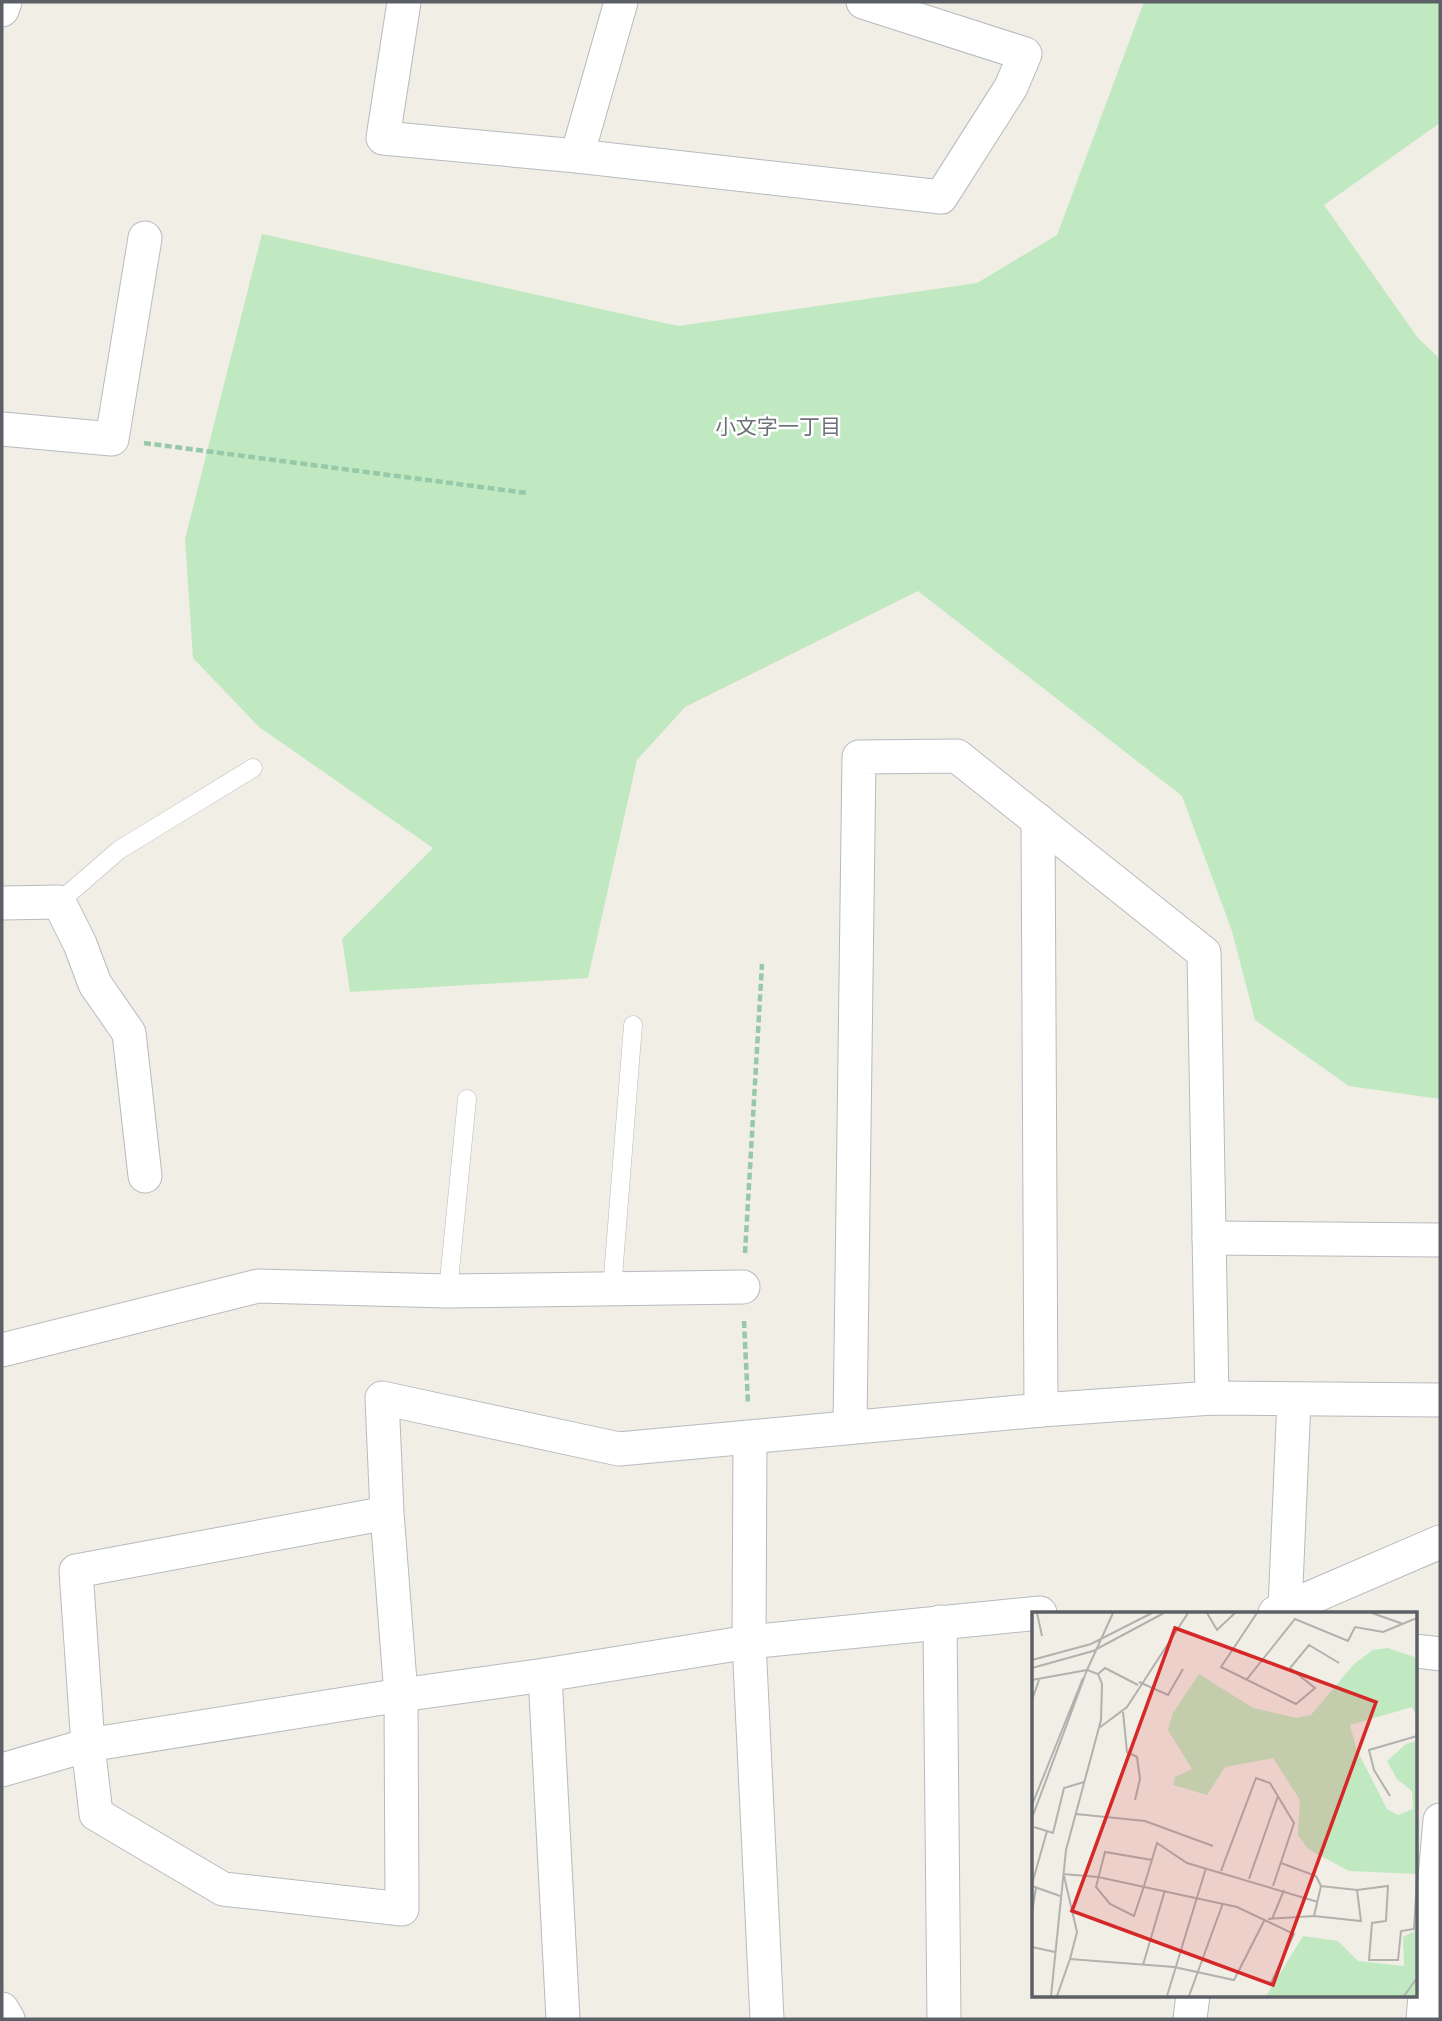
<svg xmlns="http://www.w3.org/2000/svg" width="1442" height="2021" viewBox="0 0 1442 2021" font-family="'Source Sans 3','Noto Sans JP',sans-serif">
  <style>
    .green { fill: #c0e9c2 }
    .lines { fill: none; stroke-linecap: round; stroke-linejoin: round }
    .service-casing { stroke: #b7babf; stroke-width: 19 }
    .minor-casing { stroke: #b7babf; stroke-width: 35 }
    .path { stroke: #97c8a8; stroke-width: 4.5; stroke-dasharray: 7 3.5; stroke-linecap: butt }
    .service { stroke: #fff; stroke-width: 18 }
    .minor { stroke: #fff; stroke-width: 33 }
    .labels { text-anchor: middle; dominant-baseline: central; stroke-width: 5; stroke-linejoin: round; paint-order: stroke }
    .neighbourhood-label { font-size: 21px; fill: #6d7278; stroke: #fff }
    .inset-road { fill: none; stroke: #b1b1ae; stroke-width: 2 }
    .view { fill: #d62828; fill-opacity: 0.15; stroke: #d62828; stroke-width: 3.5 }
    .inset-edge { fill: none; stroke: #5c6066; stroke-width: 3.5 }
  </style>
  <rect width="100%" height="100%" fill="#f0eee5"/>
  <path class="green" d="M1144,2H1440V123L1324,205L1418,338L1440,359V1099L1349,1086L1255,1020L1232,931L1182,796L918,591L685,707L637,760L588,978L350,992L342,939L433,848L259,727L193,658L185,539L262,234L678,326L977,283L1057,235Z"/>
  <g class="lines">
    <g class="service-casing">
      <g id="service">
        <path d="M59,902L119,850L253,768"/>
        <path d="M612,1289L633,1025"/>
        <path d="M448,1291L467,1099"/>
      </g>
    </g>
    <g class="minor-casing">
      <g id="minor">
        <path d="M404,2L383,138L577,156L941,197L1011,87L1025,54L863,2"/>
        <path d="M2,10L5,2"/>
        <path d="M577,156L621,2"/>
        <path d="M2,429L112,439L145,238"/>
        <path d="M1038,820L1041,1410"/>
        <path d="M2,903L59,902L80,944L95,984L129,1033L145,1176"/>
        <path d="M1209,1238L1440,1240"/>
        <path d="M2,1350L258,1286L448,1291L743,1287"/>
        <path d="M850,1427L859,757L957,756L1204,953L1212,1398"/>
        <path d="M750,1438L749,1642L767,2019"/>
        <path d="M387,1513L76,1571L88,1745L96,1814L223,1889L402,1909L401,1695L387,1513L382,1398L619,1449L1041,1410L1212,1398L1440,1400"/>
        <path d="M1285,1609L1294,1400"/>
        <path d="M1275,1613L1440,1542"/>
        <path d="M940,1622L944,2019"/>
        <path d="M1416,1651L1440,1654"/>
        <path d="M545,1675L563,2019"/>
        <path d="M2,1770L88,1745L401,1695L545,1675L749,1642L1040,1613"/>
        <path d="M2,2009L8,2019"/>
        <path d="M1190,2019L1193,1995"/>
        <path d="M1423,2019L1440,1820"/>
      </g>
    </g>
    <g class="path">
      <path d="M144,443L527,493"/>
      <path d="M745,1253L762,964"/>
      <path d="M744,1321L748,1404"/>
    </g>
    <use href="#service" class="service"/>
    <use href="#minor" class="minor"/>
  </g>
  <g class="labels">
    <g class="neighbourhood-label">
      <text x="778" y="427">小文字一丁目</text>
    </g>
  </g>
  <g transform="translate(1032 1612)">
    <rect width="385" height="385" fill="#f0eee5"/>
    <path d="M356,36L385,46V105L380,95L318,113L324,136L355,197L366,203L381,197L380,179L365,167L355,149L374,132L385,129V262L317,259L276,237L266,223L268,188L241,146L193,155L175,183L141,173L143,165L160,157L136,118L141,101L167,62L221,96L265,106L279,103L322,52L341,38ZM385,318V384H234L271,324L306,329L326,349L372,354L371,325Z" fill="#c0e9c2"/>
    <path class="inset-road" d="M5,1L10,24M175,1L185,18L203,1M225,1L189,55L264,92L283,76L258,56L277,33L307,51M340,1L371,12M0,48L59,32L120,1M0,56L61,39L132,1M66,62L73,56L106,73M215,67L263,7L316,29L323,15L351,20L385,6M0,68L55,58M107,70L136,83L151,57M0,88L7,68M91,100L95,140L105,145L108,167L103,188M67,116L95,95L156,1M358,184L342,158L337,138L385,124M0,193L51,66M44,202L113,209L181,234M0,206L55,58M2,215L21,221L32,176L52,170M120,248L73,240L64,275L78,292L102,304L112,274L125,231L155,251L286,290M249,251L284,264L289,274M189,259L224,166L238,171L262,211L241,274M31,262L66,265L205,295L262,322L238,373M32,264L45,320L38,347M217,267L246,184M0,272L15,219M0,274L28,284M0,300L4,276M282,304L289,274L325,278L356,274L354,309L340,311L337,348H366L369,319L382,317L385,268M236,307L282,304L329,309L325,278M240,307L252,278M0,335L23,340M111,353L133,278M19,384L34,238L69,108L70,72L66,62L55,58L81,1M25,384L38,347L142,355L202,368L233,307M135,384L174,256M157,384L191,291M372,384L385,366"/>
    <path class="view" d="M143,16L344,90L241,373L40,299Z"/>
    <rect width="385" height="385" class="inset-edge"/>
  </g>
  <rect width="1442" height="2021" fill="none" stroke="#5c6066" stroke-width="7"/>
</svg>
